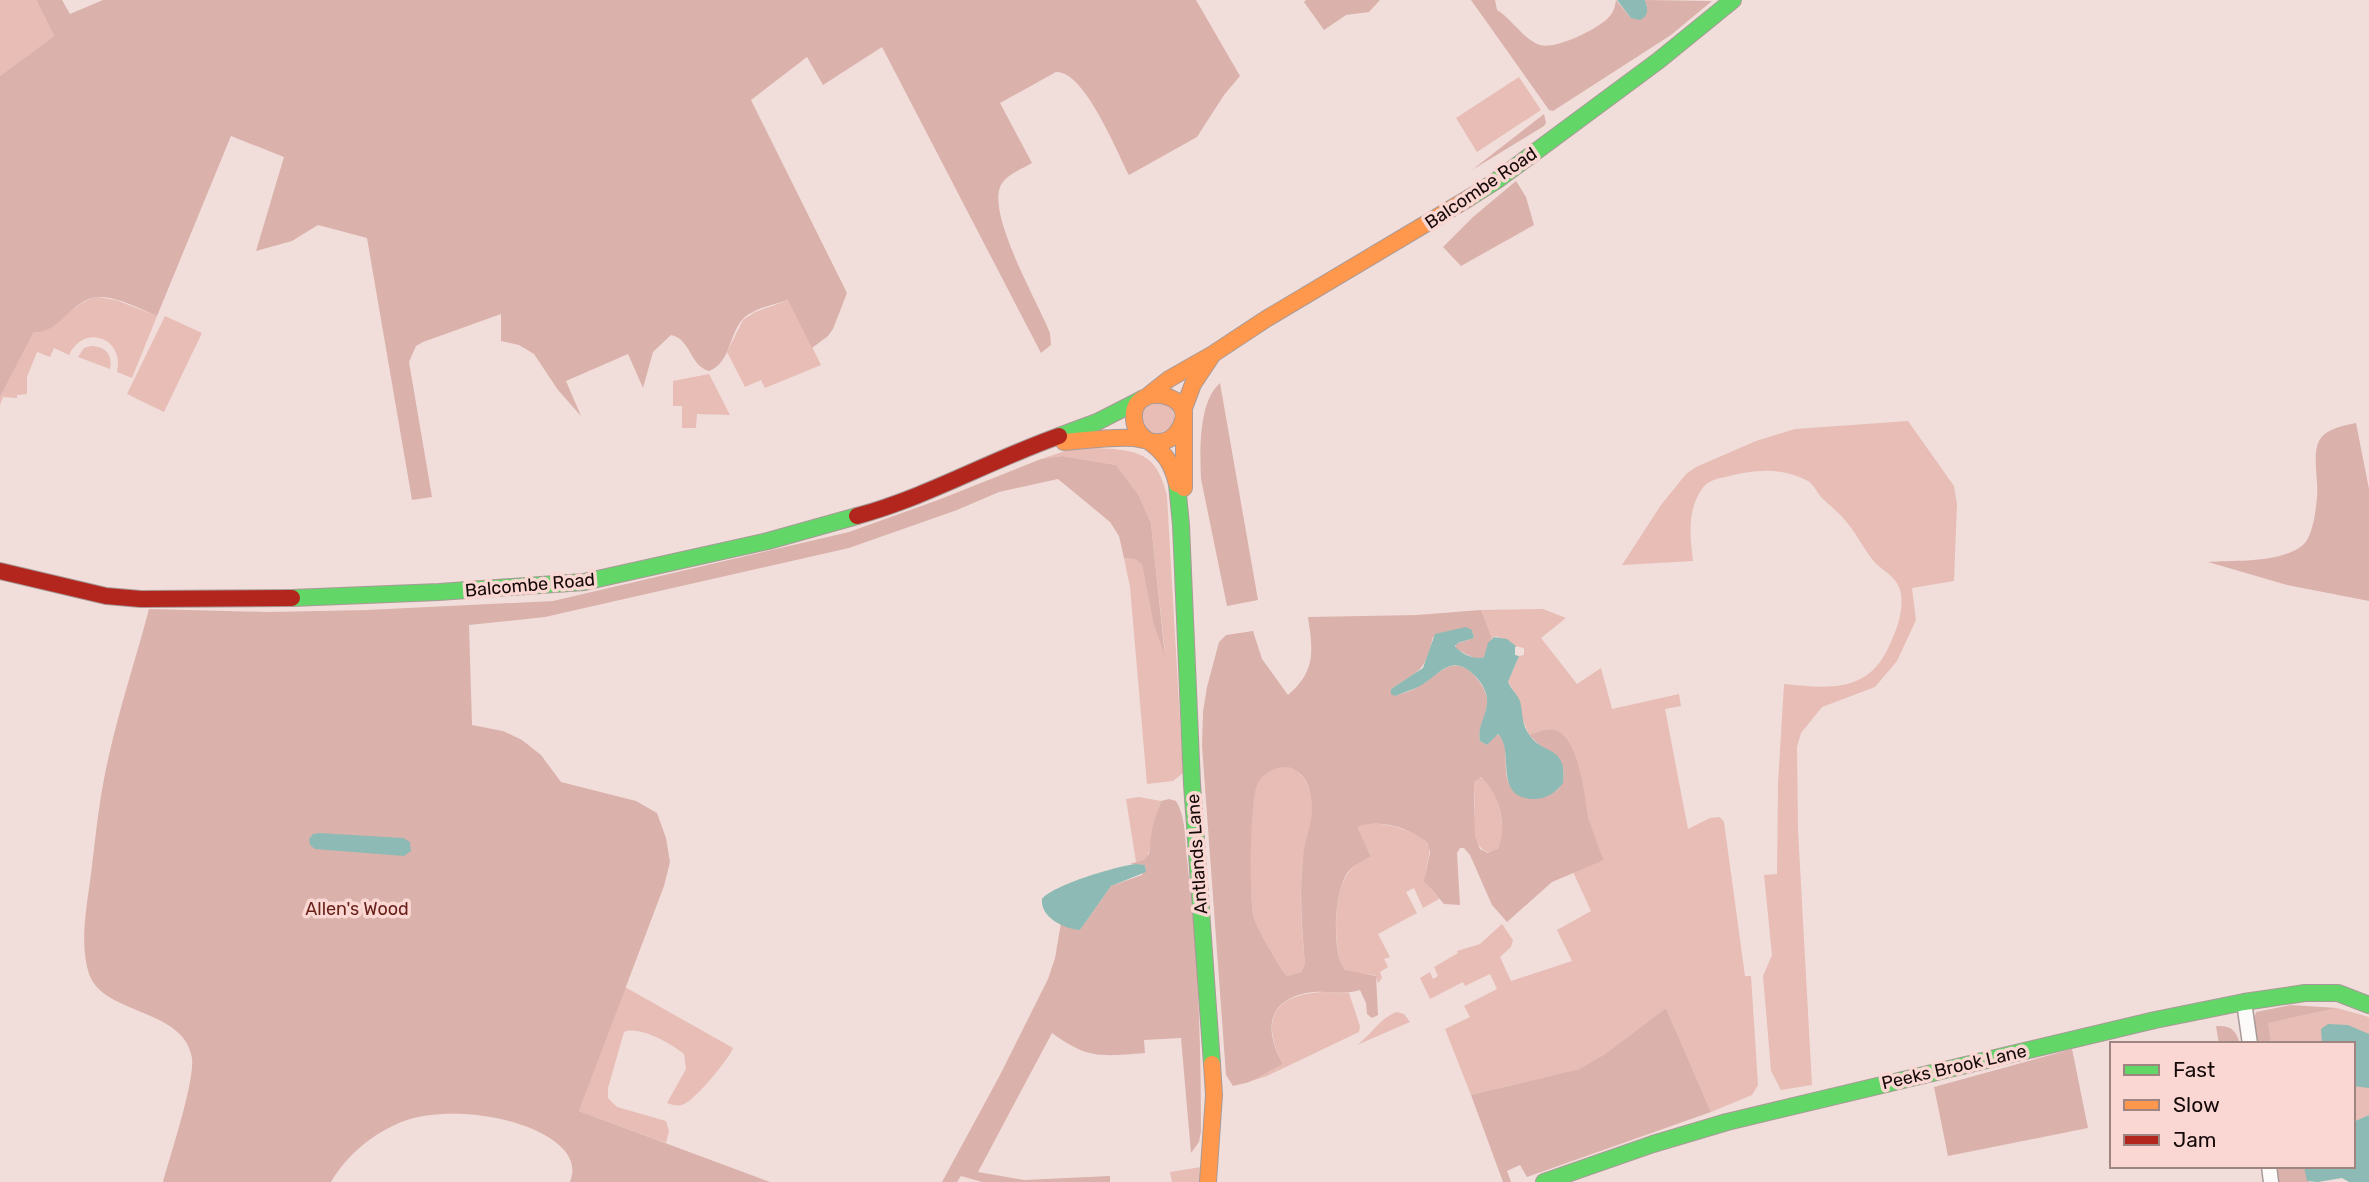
<svg xmlns="http://www.w3.org/2000/svg" width="2369" height="1182" viewBox="0 0 2369 1182" font-family="Rubik,sans-serif">
  <style>
    .green { fill: #e7bdb6 }
    .forest { fill: #dbb1ab; fill-rule: evenodd }
    .water { fill: #8dbab4 }
    .lines { fill: none; stroke-linecap: round; stroke-linejoin: round }
    .street-casing { stroke: #a89a98; stroke-width: 17 }
    .fast-casing { stroke: #a89a98; stroke-width: 18 }
    .slow-casing { stroke: #a89a98; stroke-width: 18 }
    .jam-casing { stroke: #a89a98; stroke-width: 18 }
    .street { stroke: #fdfafa; stroke-width: 14 }
    .fast { stroke: #63d668; stroke-width: 16 }
    .slow { stroke: #ff974d; stroke-width: 16 }
    .jam { stroke: #b3261e; stroke-width: 16 }
    .labels { text-anchor: middle; dominant-baseline: central; stroke-width: 7; stroke-linejoin: round; paint-order: stroke }
    .street-label { font-size: 18px; fill: #150a09; stroke: #fad7d2 }
    .park-label { font-size: 18px; fill: #69211a; stroke: #fad7d2 }
  </style>
  <rect width="100%" height="100%" fill="#f1dedb"/>
  <g class="green">
    <path d="M0,0H36L54,36L0,76Z"/>
    <path d="M1519,77L1541,110L1477,152L1456,118Z"/>
    <path d="M97,297L116,300L157,316L132,378L117,372C125,338 84,323 69,355L54,348L50,357L37,352L27,377V394L17,395V398L3,397L0,405V397L34,332C61,328 70,304 97,297Z"/>
    <path d="M789,300L821,365L765,388L761,380L745,387L727,352L743,320L755,312Z"/>
    <path d="M165,316L202,333L164,412L127,394Z"/>
    <path d="M91,346C105,346 113,355 110,369L78,357L84,348Z"/>
    <path d="M709,374L730,415L697,414L696,428H682V406H673V381Z"/>
    <path d="M1163,397L1170,401L1177,426L1149,437L1137,411Z"/>
    <path d="M1908,421L1954,486L1957,504L1954,581L1912,588L1916,620L1897,661L1875,687L1822,707L1801,733L1797,747L1798,830L1812,1085L1781,1090L1771,1071L1763,976L1772,955L1764,875L1777,874L1778,784L1784,684C1828,688 1868,694 1889,646C1897,630 1905,608 1900,590C1896,575 1880,570 1872,559C1862,546 1855,531 1844,519C1837,511 1829,505 1821,497C1817,492 1814,485 1808,481C1781,466 1753,470 1725,477C1716,479 1707,481 1702,489C1687,510 1690,536 1693,561L1622,565L1661,505L1686,474L1696,467L1756,441L1795,429Z"/>
    <path d="M1097,448C1137,450 1157,452 1167,496L1183,773L1173,781L1147,784L1130,587L1124,558L1135,559L1142,565L1153,622L1165,652L1151,523L1138,494L1116,465L1062,456L1041,459L1071,449Z"/>
    <path d="M1543,609L1566,618L1541,638L1577,684L1601,668L1612,709L1679,694L1681,706L1665,709L1688,829L1710,818L1720,817L1724,822L1745,976H1751L1758,1085L1752,1095L1711,1112L1666,1008L1605,1054L1579,1069L1471,1095L1445,1029L1470,1017L1464,1006L1497,989L1490,974L1465,986L1463,982L1430,999L1420,978L1430,972L1433,979L1438,976L1434,967L1458,953L1457,951L1480,944L1502,924L1513,940L1511,947L1500,957L1511,981L1572,961L1557,930L1591,911L1573,872L1604,860L1593,836L1575,755C1562,728 1556,727 1529,735L1521,716L1519,700L1508,682L1519,656L1524,655V648C1515,647 1505,640 1496,636L1492,638L1481,610Z"/>
    <path d="M1284,766C1300,769 1307,780 1311,796C1316,816 1304,844 1302,866C1299,899 1302,931 1305,964L1301,972L1287,976L1282,970C1273,954 1259,936 1254,918C1249,899 1249,799 1257,783C1262,774 1273,768 1284,766Z"/>
    <path d="M1479,777C1497,783 1507,828 1500,845C1493,862 1477,848 1475,836C1473,827 1475,818 1475,809C1475,800 1474,791 1474,782Z"/>
    <path d="M1139,797L1161,801C1157,811 1149,855 1147,858C1145,859 1138,861 1136,862L1126,799Z"/>
    <path d="M1368,823C1390,824 1411,829 1428,843C1433,858 1421,871 1428,885C1430,890 1436,894 1439,899L1423,908L1414,888L1406,892L1417,913L1378,934L1390,957L1384,959L1388,967L1380,972L1382,978L1378,983L1375,975L1350,973L1343,968C1333,945 1333,892 1349,872C1354,865 1364,860 1371,855L1356,827Z"/>
    <path d="M625,987L733,1048C729,1059 695,1100 684,1104C678,1107 673,1105 667,1103L686,1069L684,1054C672,1044 639,1025 624,1032L608,1088V1098L617,1107L666,1121L669,1131L666,1143L579,1111Z"/>
    <path d="M1322,992L1349,993L1360,1026L1359,1032L1267,1076L1239,1085L1283,1064C1260,1020 1273,995 1322,992Z"/>
    <path d="M2337,1008L2369,1017V1115L2353,1122V1044H2271L2267,1023Z"/>
    <path d="M1397,1012L1404,1014L1410,1022L1357,1045C1371,1035 1381,1017 1397,1012Z"/>
    <path d="M1201,1167V1182H1172L1170,1172Z"/>
  </g>
  <g class="forest">
    <path d="M36,0H62L70,14L103,0H1196L1240,76L1224,95L1197,137L1129,175C1117,152 1084,70 1056,72L1000,103L1032,163C1022,169 1007,174 1001,185C986,214 1038,302 1050,333L1051,345L1041,353L882,47L823,85L807,57L751,100L847,293L833,329L828,336L812,348L788,300C774,305 753,308 742,320C728,337 731,362 709,371C689,365 691,339 671,335L653,352L643,388L628,354L566,381L581,416L558,390L534,354L519,345L501,341V314L423,342L416,346L409,362L432,497L412,500L367,238L318,225L292,241L256,251L284,157L231,136L157,316C140,309 119,297 100,297C71,298 60,334 34,332L0,397V76L54,36Z"/>
    <path d="M1306,0H1380L1369,12L1346,15L1324,30L1304,2Z"/>
    <path d="M1471,0H1495L1497,10C1512,19 1523,39 1540,45C1556,50 1600,28 1610,16C1614,11 1615,6 1616,0L1631,18L1647,6L1645,0L1712,1L1671,35L1553,111L1549,110Z"/>
    <path d="M1544,114L1546,123L1544,126L1472,170Z"/>
    <path d="M1516,181L1526,197L1534,225L1461,266L1443,247L1473,217Z"/>
    <path d="M1220,383L1258,600L1227,606L1201,479C1200,452 1198,402 1220,383Z"/>
    <path d="M2356,423L2369,489V601L2287,585L2208,562C2236,560 2274,563 2299,548C2309,542 2311,531 2314,520C2316,507 2318,496 2317,483C2314,442 2313,431 2356,423Z"/>
    <path d="M1062,456L1116,465L1138,494L1151,523L1165,656L1153,622L1142,565L1135,559L1124,558L1119,536L1110,522L1058,479L999,492L957,510L849,548L545,617L469,625L472,725L503,731L522,740L541,755L561,782L636,801L657,813L666,838L670,862L664,886L579,1111L770,1182H570C577,1165 568,1151 554,1141C518,1115 446,1106 404,1121C373,1133 348,1154 331,1182H163C170,1156 195,1081 192,1058C184,1008 103,1015 89,974C79,943 87,905 91,874C95,842 98,810 104,779C115,721 134,666 149,609L270,612L367,610L553,601L849,532L938,500L1041,459Z"/>
    <path d="M1481,610L1492,638L1484,657L1476,659L1456,649V644L1474,638L1472,630L1433,637C1425,673 1419,670 1391,689L1395,696C1402,693 1409,692 1416,688C1436,679 1450,652 1473,674C1479,681 1485,688 1487,698C1489,713 1477,725 1480,741L1487,745L1496,735H1500C1514,755 1493,788 1527,797C1537,800 1546,797 1554,792C1564,786 1564,778 1563,767L1529,735C1536,733 1547,728 1555,730C1580,738 1584,797 1589,819C1593,833 1598,847 1604,860L1552,882L1507,922L1492,905L1470,855L1464,848H1460L1457,853L1460,905L1444,904L1424,881L1430,853L1428,843C1409,828 1380,818 1357,827L1371,856C1364,860 1354,865 1348,872C1334,891 1331,952 1345,970L1376,976L1378,1015L1372,1018L1367,1014L1366,1003L1360,990C1342,996 1325,989 1306,993C1265,1002 1265,1032 1283,1064L1249,1082L1233,1086L1226,1075L1202,746L1203,712L1207,687L1219,642L1226,635L1253,631L1262,659L1288,695C1316,671 1313,651 1308,617L1417,615ZM1287,767C1303,771 1309,783 1311,798C1315,817 1305,838 1303,857C1299,893 1302,928 1305,964L1301,972L1287,976L1282,970C1273,954 1260,936 1254,918C1249,901 1250,800 1257,785C1262,773 1275,767 1287,767ZM1481,777C1499,793 1508,826 1498,849L1488,853L1480,849L1475,836L1474,782Z"/>
    <path d="M1169,799L1176,801C1186,817 1185,841 1187,859C1198,950 1201,1041 1201,1132L1199,1142L1191,1153L1181,1038L1144,1040L1145,1053C1101,1056 1089,1060 1052,1033L978,1172L1024,1180L1110,1176V1182H982L961,1176L957,1182H942L1000,1075L1048,979L1055,958L1061,923L1080,930L1111,886L1142,875L1146,867L1144,865L1130,864L1145,859L1149,854L1152,829L1161,801Z"/>
    <path d="M2291,1005L2337,1008L2268,1023L2271,1044H2258L2254,1019L2256,1012Z"/>
    <path d="M1666,1008L1711,1112L1527,1177L1520,1165L1507,1171L1511,1182H1503L1471,1095L1579,1069L1605,1054Z"/>
    <path d="M2216,1026C2231,1025 2236,1030 2240,1044H2219Z"/>
    <path d="M2072,1049L2088,1128L1948,1156L1934,1087Z"/>
    <path d="M2275,1166H2304L2309,1182H2277Z"/>
  </g>
  <g class="water">
    <path d="M1617,0H1645C1648,8 1649,16 1640,20L1631,18Z"/>
    <path d="M1466,627L1472,630L1474,638L1458,643L1455,646C1459,653 1476,661 1484,657L1488,643L1494,637L1507,639L1517,647H1515V655L1519,656L1508,682C1511,689 1517,694 1520,701C1523,712 1521,722 1528,733C1543,757 1567,743 1563,783C1557,792 1546,799 1535,799C1491,799 1516,751 1498,734L1487,745L1480,741C1477,726 1486,717 1487,703C1488,694 1483,685 1477,678C1450,649 1440,677 1416,688C1409,691 1402,693 1395,696L1391,694V689L1423,668L1435,634Z"/>
    <path d="M319,833L403,838L410,842L411,851L404,856L315,849L310,845L309,839L313,834Z"/>
    <path d="M1136,864L1145,865L1146,872L1111,886L1080,930C1064,929 1040,917 1042,899C1053,885 1117,866 1136,864Z"/>
    <path d="M2328,1024L2348,1025L2369,1034V1088L2353,1086V1044H2322L2321,1029Z"/>
    <path d="M2369,1115V1182H2349L2342,1178L2318,1182L2307,1181L2304,1166H2353V1122Z"/>
  </g>
  <g class="lines">
    <g class="street-casing">
      <g id="street">
        <path d="M2244,1002L2250,1044"/>
        <path d="M2269,1166L2271,1182"/>
      </g>
    </g>
    <g class="fast-casing">
      <g id="fast">
        <path d="M1469,198L1496,181L1658,61L1733,0"/>
        <path d="M1059,436L1097,422L1142,399"/>
        <path d="M1177,484L1181,525L1192,784L1212,1064"/>
        <path d="M292,598L439,592L584,582L768,541L857,516"/>
        <path d="M1544,1182L1653,1144L1727,1122L2155,1020L2244,1002L2305,993H2338L2369,1005"/>
      </g>
    </g>
    <g class="slow-casing">
      <g id="slow">
        <path d="M1150,394L1169,379L1213,354L1266,319L1469,198"/>
        <path d="M1064,442C1087,440 1111,437 1134,438C1143,439 1152,443 1160,442C1168,441 1174,437 1178,431C1204,393 1130,379 1134,419C1135,436 1150,440 1160,451C1170,460 1174,471 1177,484"/>
        <path d="M1184,488V408L1193,384L1211,357"/>
        <path d="M1208,1182L1214,1095L1212,1064"/>
      </g>
    </g>
    <g class="jam-casing">
      <g id="jam">
        <path d="M857,516C927,497 991,460 1059,436"/>
        <path d="M0,571L106,596L141,599L292,598"/>
      </g>
    </g>
    <use href="#street" class="street"/>
    <use href="#fast" class="fast"/>
    <use href="#slow" class="slow"/>
    <use href="#jam" class="jam"/>
  </g>
  <g class="labels">
    <g class="street-label">
      <text transform="translate(1481 188) rotate(-34)">Balcombe Road</text>
      <text transform="translate(530 585) rotate(-5)">Balcombe Road</text>
      <text transform="translate(1197 854) rotate(-94)">Antlands Lane</text>
      <text transform="translate(1954 1067) rotate(-13)">Peeks Brook Lane</text>
    </g>
    <g class="park-label">
      <text x="357" y="909">Allen's Wood</text>
    </g>
  </g>
  <rect x="2110" y="1042" width="245" height="126" fill="#fad7d2" stroke="#9e8582" stroke-width="2"/>
  <rect x="2124" y="1065" width="35" height="10" fill="#63d668" stroke="#9e8582" stroke-width="2"/>
  <text x="2173" y="1077" font-size="21" fill="#150a09">Fast</text>
  <rect x="2124" y="1100" width="35" height="10" fill="#ff974d" stroke="#9e8582" stroke-width="2"/>
  <text x="2173" y="1112" font-size="21" fill="#150a09">Slow</text>
  <rect x="2124" y="1135" width="35" height="10" fill="#b3261e" stroke="#9e8582" stroke-width="2"/>
  <text x="2173" y="1147" font-size="21" fill="#150a09">Jam</text>
</svg>
